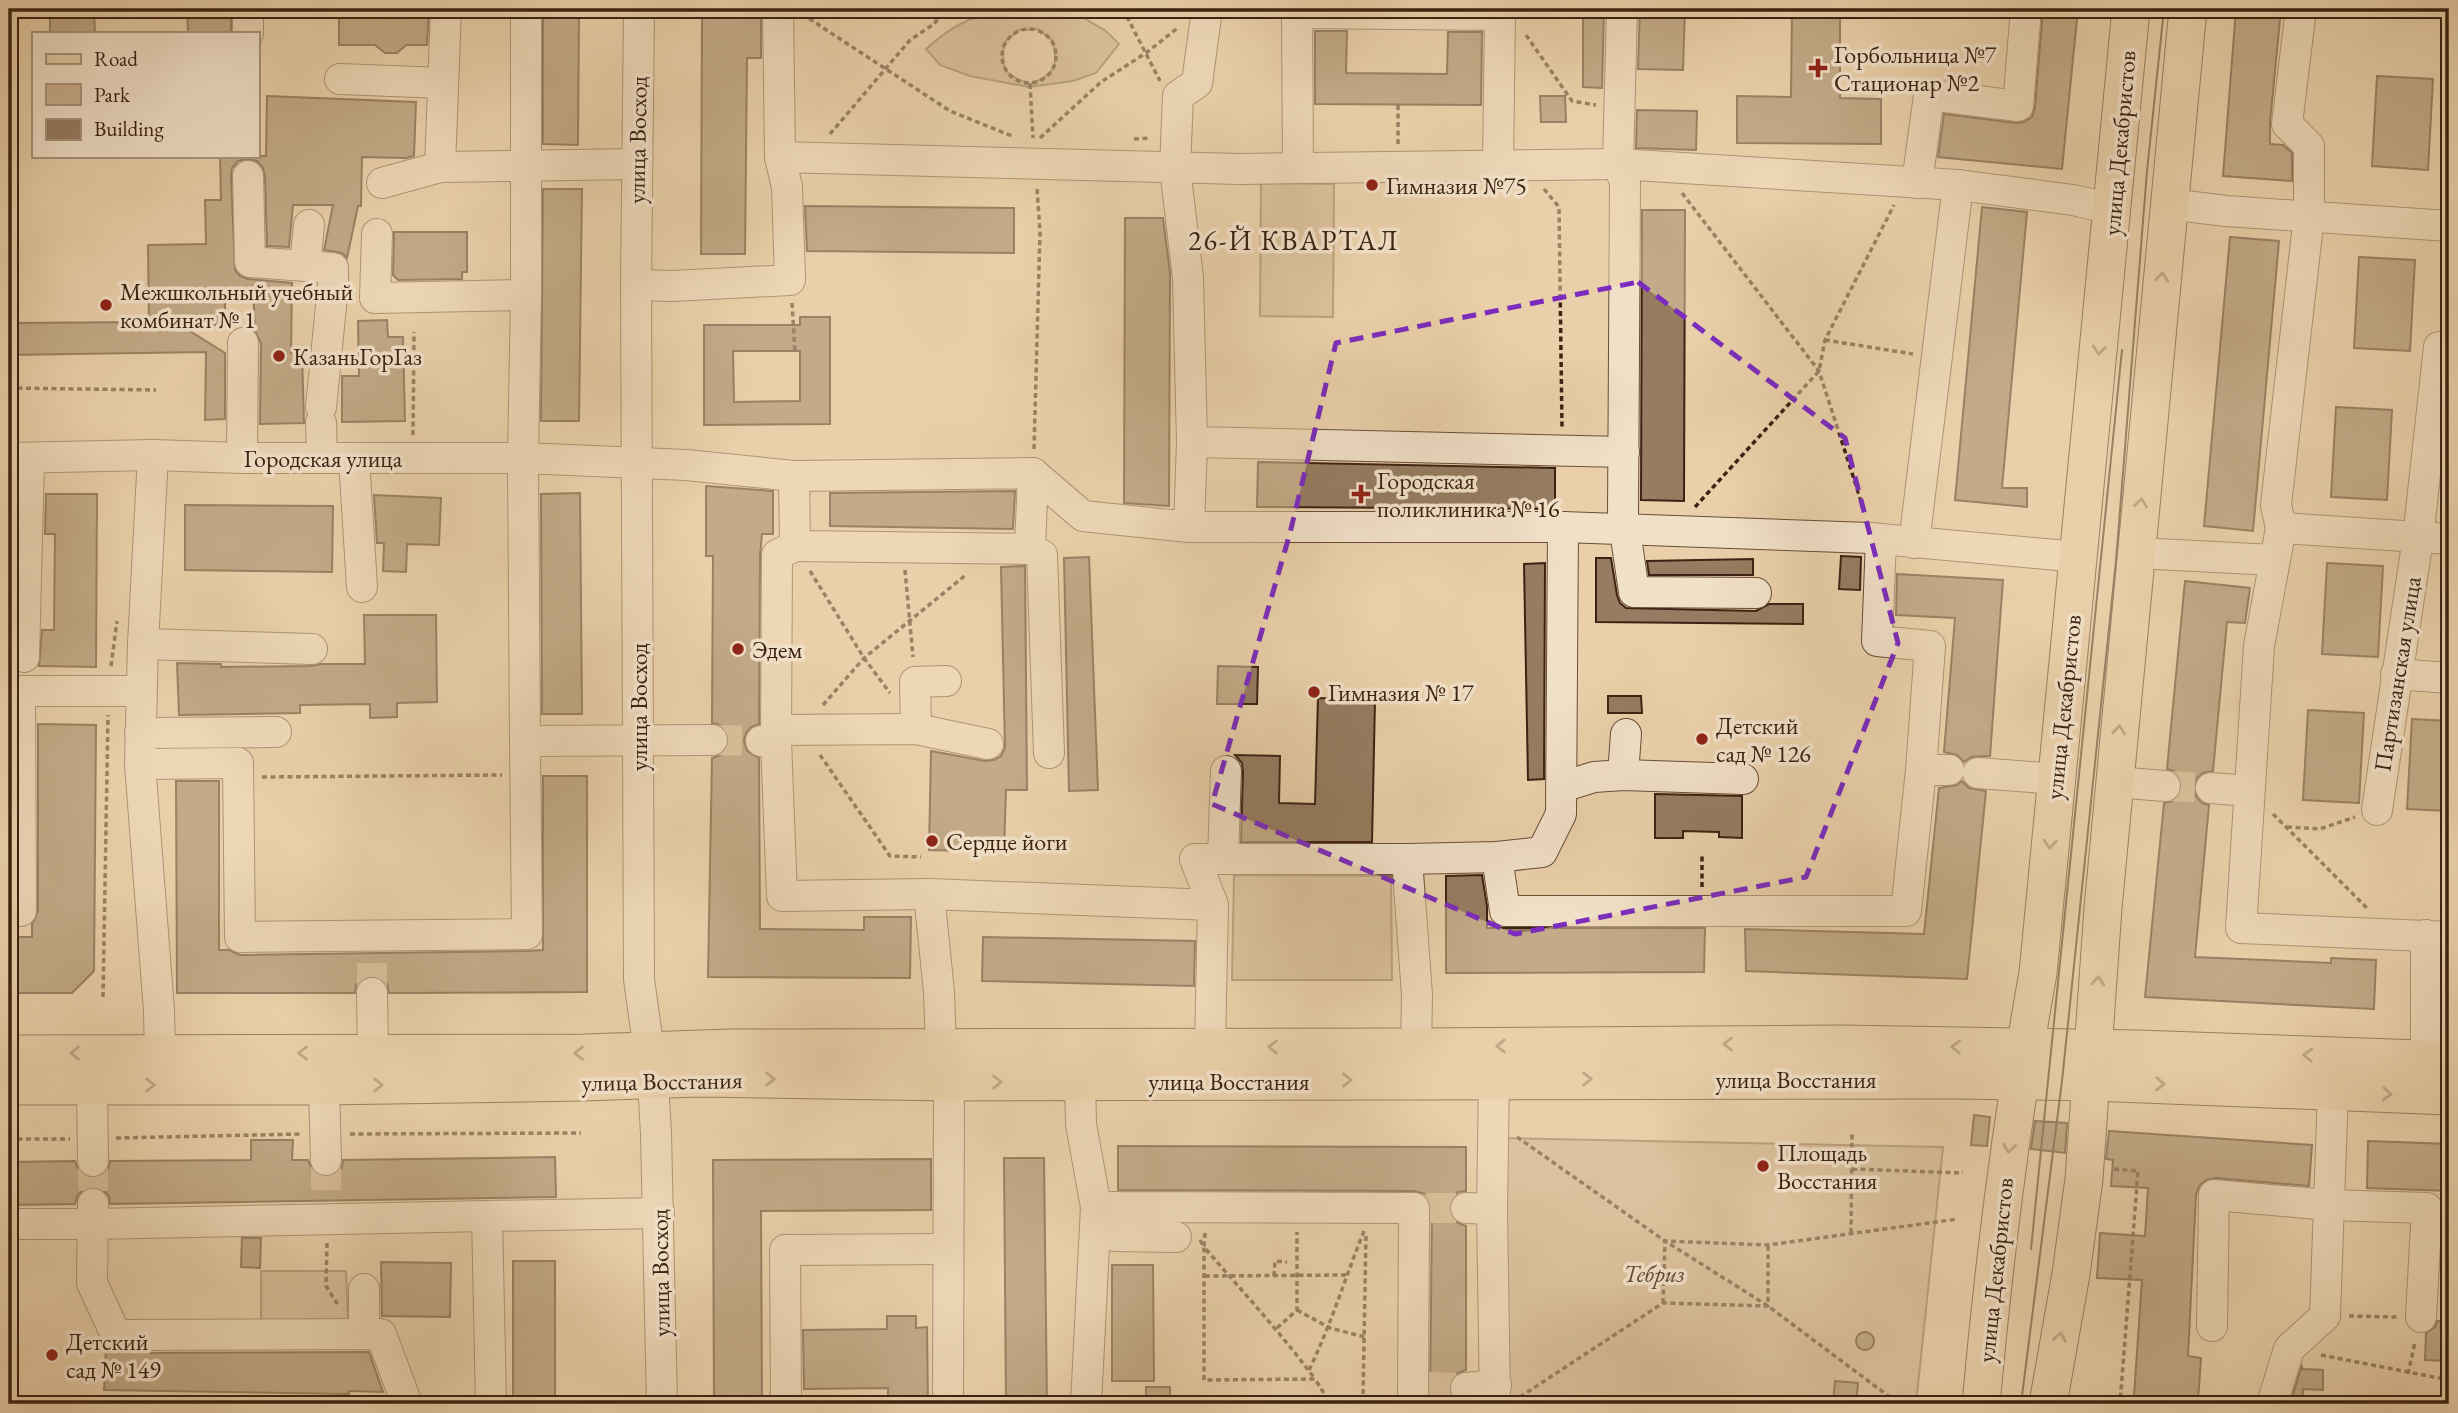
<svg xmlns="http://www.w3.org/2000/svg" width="2458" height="1413" viewBox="0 0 2458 1413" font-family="'EB Garamond',serif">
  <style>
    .green { fill: #ccb290; stroke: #846a51; stroke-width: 2; fill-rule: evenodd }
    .building { fill: #967c61; stroke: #3c2212; stroke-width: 2; fill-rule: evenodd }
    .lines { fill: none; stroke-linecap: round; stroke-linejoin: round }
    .minor-tunnel { stroke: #c7ad8c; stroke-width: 30; stroke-dasharray: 30 15; stroke-linecap: butt }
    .minor-casing { stroke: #684e38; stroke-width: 32 }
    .major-casing { stroke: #3c2212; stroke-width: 39 }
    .path { stroke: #3c2212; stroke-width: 3.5; stroke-dasharray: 5 3.5; stroke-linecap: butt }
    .minor { stroke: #f1e0c8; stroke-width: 30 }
    .major { stroke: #ead0aa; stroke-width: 37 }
    .tram { stroke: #3c2212; stroke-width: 2 }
    .oneway { stroke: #93795e }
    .marked { fill: none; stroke: #7b2cbf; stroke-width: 5; stroke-dasharray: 14 9; stroke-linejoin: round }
    .poi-dot { fill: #8f2418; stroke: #f1e0c8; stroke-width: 2.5 }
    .labels { text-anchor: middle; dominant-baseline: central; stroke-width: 7; stroke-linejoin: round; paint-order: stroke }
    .poi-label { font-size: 24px; fill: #3c2212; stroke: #f1e0c8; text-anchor: start }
    .street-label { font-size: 24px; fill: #3c2212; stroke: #f1e0c8 }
    .park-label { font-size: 24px; font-style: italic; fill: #604632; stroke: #f1e0c8 }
    .quarter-label { font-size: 28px; letter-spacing: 2px; fill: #3c2212; stroke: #f1e0c8 }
  </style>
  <rect width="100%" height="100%" fill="#ead0aa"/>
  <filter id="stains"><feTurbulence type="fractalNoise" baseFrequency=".00286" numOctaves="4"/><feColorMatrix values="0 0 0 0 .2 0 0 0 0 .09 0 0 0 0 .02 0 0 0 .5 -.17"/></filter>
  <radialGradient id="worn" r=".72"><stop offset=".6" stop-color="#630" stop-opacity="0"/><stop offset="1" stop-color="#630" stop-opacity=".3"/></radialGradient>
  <g class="green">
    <path d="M1023,11L1075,13L1106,31L1119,44L1096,73L1073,81L1029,87L970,76L940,65L926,49C962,17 976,15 1023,11ZM1038,29L1053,41C1059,67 1054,75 1030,84C1004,75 1001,70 1004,43L1019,30Z"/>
    <path d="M1261,183L1334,184L1333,317L1260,316Z"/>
    <path d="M1234,875L1391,876L1392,980H1232Z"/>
    <path d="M1500,1138L1943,1147L1916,1404H1502Z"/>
    <path d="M261,1271H346L348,1320L261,1321Z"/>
  </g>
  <g class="building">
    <path d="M50,9H94L95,33H50Z"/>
    <path d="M187,9H231V33H188Z"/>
    <path d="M339,9H429L427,45H406L397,53H385L375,45H339Z"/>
    <path d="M543,9H579L578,145L543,144Z"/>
    <path d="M1640,9H1685L1683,70L1638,69Z"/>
    <path d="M1792,9H1840V98L1881,99V144L1737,143V96L1791,97Z"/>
    <path d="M2043,9H2078L2062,169L1938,157L1944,114L2016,123L2024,122L2032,117L2035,107Z"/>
    <path d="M2236,9H2281L2270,122V144L2283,145L2292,153V181L2223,176Z"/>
    <path d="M1583,11H1604L1602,88L1583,87Z"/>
    <path d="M702,12L761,13V58H747L745,254H701Z"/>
    <path d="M1315,31H1347L1346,73L1447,74L1448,32H1482L1481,105L1315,104Z"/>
    <path d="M2377,76L2433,79L2428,170L2372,166Z"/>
    <path d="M267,96L416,102L414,156L406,158L362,157L361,206H358L347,258L342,253L324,250L333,205H293L289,247L267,246L265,176L263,168L257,161L247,159L238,161L232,168L231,176L235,270L240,276L248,279L292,283L291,353L302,354L304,423L260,424L261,343L255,331L253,289H225V325L182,326L225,353V419L205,420L206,352L9,355V323L149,322L148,245L206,244L205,200H221L220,156H266Z"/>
    <path d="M1540,96H1565L1566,122H1541Z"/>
    <path d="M1637,110L1697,111L1696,150L1636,148Z"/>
    <path d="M543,189H582L579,421H541Z"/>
    <path d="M805,206L1014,208V253L807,251Z"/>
    <path d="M1982,207L2027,212L2002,488H2027V507L1955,500Z"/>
    <path d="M1642,210H1685L1684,501L1641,500Z"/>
    <path d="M1125,218H1163L1170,273L1169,506L1124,503Z"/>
    <path d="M394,232H467V272H462V279L398,280L393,275Z"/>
    <path d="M2230,237L2279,241L2253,531L2204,526Z"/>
    <path d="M2359,257L2415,260L2410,351L2354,348Z"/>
    <path d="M800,317H830V424L704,425V325H800ZM733,351H800V401L734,402Z"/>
    <path d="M387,320L388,337H403L405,421L342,422V376H359L358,321Z"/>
    <path d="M2336,407L2392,410L2387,500L2331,497Z"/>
    <path d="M1258,462L1555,468V509L1257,507Z"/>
    <path d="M706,486L773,491V534H762L760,555L759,724L751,727L746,733L744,741L747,751L759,758L760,929L864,930V917H911L910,978L708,977L712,758L721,755L727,749L729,741L727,731L720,725L712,723L713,556H706Z"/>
    <path d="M1015,491L1013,529L830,526V493Z"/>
    <path d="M580,493L582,714H542L541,494Z"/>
    <path d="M46,494H97L96,667L39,666L42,630H54L55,534H45Z"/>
    <path d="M374,495L441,498L439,545L407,544L406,572L383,571L384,543H377Z"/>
    <path d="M185,505L333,506L332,572L185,570Z"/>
    <path d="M1841,556L1861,557L1860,590L1839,589Z"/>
    <path d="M1089,557L1098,790L1069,791L1064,558Z"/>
    <path d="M1596,558H1611L1617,595L1620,603L1626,608L1756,611L1769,604H1803V624L1596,622Z"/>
    <path d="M1753,559V575H1649L1647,561Z"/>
    <path d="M1545,563L1544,779L1528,780L1524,564Z"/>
    <path d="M2327,563L2383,566L2378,657L2322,654Z"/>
    <path d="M1025,566L1027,790H1006L1004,852L929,850L931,751L985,761L994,760L1001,756L1005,748L1001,567Z"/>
    <path d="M1897,574L2003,580L1990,756L1971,757L1964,762L1957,755L1944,752L1955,618L1896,615Z"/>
    <path d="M2185,581L2250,588L2245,623L2227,622L2213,771L2203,773L2197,778L2194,786L2196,796L2202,803L2209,805L2195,957L2331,963V958L2376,960L2374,1009L2145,997L2164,803L2173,801L2180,795L2182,788L2180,778L2174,771L2167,769Z"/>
    <path d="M364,615H436L437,702L397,703V717L370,718V704L300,705V713L179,715L177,663L221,664V667L311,666L321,664H365Z"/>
    <path d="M1218,666L1258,667L1257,704H1217Z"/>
    <path d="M1608,696H1641L1642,713H1608Z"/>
    <path d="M1318,698L1375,700L1372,842H1241L1243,772L1242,763L1235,755L1280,756L1279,803L1315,804Z"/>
    <path d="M2308,710L2364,713L2359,803L2303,800Z"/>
    <path d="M2412,719L2449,721V811L2407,809Z"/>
    <path d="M38,724L96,725L94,971L72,993H9V937H32V924L38,911Z"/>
    <path d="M543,776H587V992L389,993L387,983L380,977L372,976L362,978L356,985L355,993H177L176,781H219V950H229L240,955L527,951L543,950Z"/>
    <path d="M1962,781L1969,788L1986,791L1967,979L1746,971L1745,929L1924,934L1939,788L1957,785Z"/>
    <path d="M1655,794L1742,796V838L1719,837V832L1683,831V838H1655Z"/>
    <path d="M1482,875L1487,906V928H1705L1704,972L1446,973V876Z"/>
    <path d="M983,937L1195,941L1194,986L982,981Z"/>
    <path d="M1974,1115L1990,1117L1987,1146L1971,1145Z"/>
    <path d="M2035,1121L2067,1123L2065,1153L2031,1149Z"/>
    <path d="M2109,1131L2312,1145L2309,1186L2216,1178L2206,1180L2199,1186L2196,1195L2188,1356L2201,1358L2198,1401L2134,1396L2142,1280L2097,1278L2100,1233L2145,1236L2148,1188L2111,1186L2113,1160L2106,1159Z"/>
    <path d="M251,1140H293L292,1160H308L312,1170L317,1175L326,1177L336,1174L342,1168L343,1160L555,1157L556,1197L110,1204L109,1196L102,1189L93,1187L84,1189L78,1195L75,1204L9,1205V1162L75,1161L78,1169L84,1176L94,1178L101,1176L108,1170L110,1161L251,1160Z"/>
    <path d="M2368,1141L2449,1144V1191L2367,1188Z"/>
    <path d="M1118,1146L1466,1147V1191L1458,1192L1452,1198L1449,1208L1451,1217L1456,1222L1466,1226V1370L1455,1374L1450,1381L1449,1389L1452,1399L1460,1404H1430L1432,1208L1426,1194L1414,1191L1118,1190Z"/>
    <path d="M1004,1158H1044L1047,1404H1006Z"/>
    <path d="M931,1159V1210L761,1211L762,1404H714L713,1160Z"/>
    <path d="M242,1238H261L260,1268L241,1267Z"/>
    <rect x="513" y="1261" width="42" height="143"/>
    <path d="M381,1262L451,1263L450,1317L382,1316Z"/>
    <path d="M1112,1265H1153L1154,1381H1112Z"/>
    <path d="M887,1316H916V1328L927,1327L928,1404H888V1388L804,1389L803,1330L887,1329Z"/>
    <path d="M2437,1321L2449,1322V1361L2425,1360L2426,1333L2435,1327Z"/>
    <circle cx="1865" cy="1341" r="9"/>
    <path d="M106,1349L116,1353L369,1352L383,1392L349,1391V1394L104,1390Z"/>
    <path d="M2302,1365V1369L2323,1370V1390L2303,1389L2302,1404H2290Z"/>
    <path d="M1835,1381L1858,1383L1856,1404H1833Z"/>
    <rect x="1146" y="1387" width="24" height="17"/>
  </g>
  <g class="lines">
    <g class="minor-tunnel">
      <path d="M712,740L761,741"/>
      <path d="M2165,786L2211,788"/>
      <path d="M372,993V950"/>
      <path d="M326,1160V1202"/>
      <path d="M93,1161V1204"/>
      <path d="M1426,1208H1466"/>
      <path d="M1426,1387L1466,1388"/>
    </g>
    <g class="minor-casing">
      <g id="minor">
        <path d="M639,9L636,285L639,979L653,1081L656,1134L662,1404"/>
        <path d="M778,9L780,157L1240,169L1618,164L1622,9"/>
        <path d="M248,33V9"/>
        <path d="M340,79L443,83"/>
        <path d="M440,167L446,9"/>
        <path d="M1298,168L1297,13L1500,15L1498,165"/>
        <path d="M248,176L250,262L333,268V286L321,407"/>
        <path d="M382,183L440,167L636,164"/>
        <path d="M1917,183L1929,95L2018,106L2026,9"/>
        <path d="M2169,204L2226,211L2449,226"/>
        <path d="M377,234L375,298L526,295"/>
        <path d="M305,266L309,225"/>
        <path d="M636,285L672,286L790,280L787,187L780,157"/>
        <path d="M321,423L322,458"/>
        <path d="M1192,442L1624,452"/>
        <path d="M153,455L143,644L140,764L159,1011L160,1052"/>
        <path d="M9,458L153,455L242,458H523L686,465L794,476L1033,473L1030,549"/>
        <path d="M242,458L243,343"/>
        <path d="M354,458L362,587"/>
        <path d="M1033,473L1083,516L1189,527H1563L1870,538L2078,557"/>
        <path d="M1189,527L1192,442L1188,278L1175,168L1178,96L1197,83L1207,9"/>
        <path d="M2281,528L2276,505L2309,216V146L2287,124L2301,9"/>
        <path d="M2449,539L2281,528L2259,646L2241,928L2449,937"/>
        <path d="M1914,543L1958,185"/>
        <path d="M795,546L1030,549L1042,555L1049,753"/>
        <path d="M2136,553L2274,560"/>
        <path d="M1756,593L1634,592L1623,517L1625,182L1618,164L1958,185L2073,200L2113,209"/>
        <path d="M143,644L312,649"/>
        <path d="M24,657L29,458"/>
        <path d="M2396,674L2449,678"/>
        <path d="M916,729L915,682L946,681"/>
        <path d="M776,730L916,729L988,744"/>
        <path d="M140,733L276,732"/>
        <path d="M776,740L782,896L929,894L939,992L941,1049"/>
        <path d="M525,741L523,458L526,295V9"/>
        <path d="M761,741L776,740L777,555L795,546L794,476"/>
        <path d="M140,764L238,763L240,937L527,934L525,741L712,740"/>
        <path d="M1921,770H1949"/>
        <path d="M1978,773L2056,779"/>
        <path d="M1623,775L1626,734"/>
        <path d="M2115,782L2165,786"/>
        <path d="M1562,787L1594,777L1623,775L1743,779"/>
        <path d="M2211,788L2249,791"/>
        <path d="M2377,810L2418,538L2439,347L2449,348"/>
        <path d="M1497,857L1505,911H1906L1921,770L1930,646L1877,641L1881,540"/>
        <path d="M1223,859L1226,771"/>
        <path d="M929,894L1213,905"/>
        <path d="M9,911H21L20,691H141"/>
        <path d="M372,993L373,1053"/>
        <path d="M1210,1047L1213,905L1195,859H1407"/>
        <path d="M1416,1047L1417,995L1407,859L1497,857L1542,852L1561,814L1563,527"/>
        <path d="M2426,1059V935"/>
        <path d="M1494,1079L1492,1209L1495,1404"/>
        <path d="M1080,1082L1081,1124L1096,1207L1414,1208L1413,1404"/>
        <path d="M92,1085L93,1161"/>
        <path d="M324,1086L326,1160"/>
        <path d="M93,1204L92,1283L116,1335L381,1334L407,1404"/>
        <path d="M1115,1207V1236L1176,1237"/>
        <path d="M1466,1208L1492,1209"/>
        <path d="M9,1224H93L487,1216"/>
        <path d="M2212,1326L2214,1195L2329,1205L2427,1208L2421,1317"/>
        <path d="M364,1333V1289"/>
        <path d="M1466,1388L1496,1385"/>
        <path d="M491,1404L487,1216L659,1213"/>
        <path d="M786,1404L785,1250L948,1249"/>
        <path d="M948,1404L949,1082"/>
        <path d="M1086,1404L1096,1207"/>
        <path d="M2272,1404L2289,1349L2325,1316L2333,1091"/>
      </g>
    </g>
    <g class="major-casing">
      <g id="major">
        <path d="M9,1054L585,1053L731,1048L1416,1047L1841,1044L2138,1049L2449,1060"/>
        <path d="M9,1086H324L584,1082L699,1078L949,1082L1958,1080L2092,1082L2449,1096"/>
        <path d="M1981,1404C1994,1259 2012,1116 2038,973L2131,9"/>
        <path d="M2048,1404L2071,1274L2084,1179L2103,908L2188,9"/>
      </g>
    </g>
    <g class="path">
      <path d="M1123,9L1160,81"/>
      <path d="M802,14L950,111L1012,136"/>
      <circle cx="1029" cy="56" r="27"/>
      <path d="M1526,35L1572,101L1596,105"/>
      <path d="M1030,84L1033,138"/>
      <path d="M830,134L910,40L934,24L945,9"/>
      <path d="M1040,138L1101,82L1146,53L1179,27"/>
      <path d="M1134,139L1151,138"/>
      <path d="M1398,144V105"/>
      <path d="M1544,189L1559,207L1562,427"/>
      <path d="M1682,193L1819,371L1865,513"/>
      <path d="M792,303L795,353"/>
      <path d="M1825,340L1913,354"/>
      <path d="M9,388L156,390"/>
      <path d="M413,435L414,332"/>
      <path d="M1034,449L1040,232L1037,188"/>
      <path d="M1695,507L1819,371L1825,340L1894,205"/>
      <path d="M905,570L913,657"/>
      <path d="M810,571L864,658L890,693"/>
      <path d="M111,666L117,621"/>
      <path d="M823,705L864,658L967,574"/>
      <path d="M820,755L890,856L921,857"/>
      <path d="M262,777L502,775"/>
      <path d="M2273,814L2367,908"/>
      <path d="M2287,827L2320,829L2355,817"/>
      <path d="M1702,887V854"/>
      <path d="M103,997L108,715"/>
      <path d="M350,1134L581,1133"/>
      <path d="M1517,1137L1665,1241L1768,1306L1899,1404"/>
      <path d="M116,1138L301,1134"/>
      <path d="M9,1139H70"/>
      <path d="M1852,1169L1963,1173"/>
      <path d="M2114,1169L2138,1171L2120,1404"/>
      <path d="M1205,1233L1204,1247C1242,1291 1281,1333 1315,1379"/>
      <path d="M1851,1233L1852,1134"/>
      <path d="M1200,1240L1204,1247V1380L1315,1379L1327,1398H1363L1366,1234"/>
      <path d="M327,1243L326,1286L338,1305"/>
      <path d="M1205,1276L1346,1275"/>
      <path d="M1274,1276L1275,1261L1287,1262"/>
      <path d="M1663,1303L1665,1241L1768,1245L1958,1219"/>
      <path d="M1297,1310L1330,1328L1365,1337"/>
      <path d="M2349,1316L2397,1317"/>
      <path d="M1277,1328L1297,1310V1232"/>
      <path d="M2321,1355L2449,1380"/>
      <path d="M1309,1370C1331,1325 1345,1278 1364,1231"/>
      <path d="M2408,1374L2415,1342"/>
      <path d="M1520,1397L1663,1303L1768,1306V1245"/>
      <path d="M1521,1398L1592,1404"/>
    </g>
    <use href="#minor" class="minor"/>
    <use href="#major" class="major"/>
    <g class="tram">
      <path d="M2031,1249L2122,350"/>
      <path d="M2021,1404L2062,1081L2116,561L2147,171L2164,9"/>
    </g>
  </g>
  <defs><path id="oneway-chevron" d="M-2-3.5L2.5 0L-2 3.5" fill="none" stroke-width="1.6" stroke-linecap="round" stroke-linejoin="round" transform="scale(1.75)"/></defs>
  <g class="oneway">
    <use href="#oneway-chevron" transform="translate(2162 277) rotate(-85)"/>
    <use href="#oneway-chevron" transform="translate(2099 350) rotate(96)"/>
    <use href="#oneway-chevron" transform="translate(2141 503) rotate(-84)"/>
    <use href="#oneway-chevron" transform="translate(2119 730) rotate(-85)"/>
    <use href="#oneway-chevron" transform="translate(2050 844) rotate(95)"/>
    <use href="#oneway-chevron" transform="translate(2098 981) rotate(-86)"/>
    <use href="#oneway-chevron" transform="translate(1728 1044) rotate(180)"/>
    <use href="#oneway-chevron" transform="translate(1501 1046) rotate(179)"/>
    <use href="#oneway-chevron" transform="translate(1273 1047) rotate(-180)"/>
    <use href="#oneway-chevron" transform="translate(1956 1047) rotate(-179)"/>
    <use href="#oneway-chevron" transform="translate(75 1053) rotate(179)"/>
    <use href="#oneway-chevron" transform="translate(303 1053) rotate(-180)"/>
    <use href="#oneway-chevron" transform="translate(579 1053) rotate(179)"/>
    <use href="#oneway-chevron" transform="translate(2308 1055) rotate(-178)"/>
    <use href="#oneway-chevron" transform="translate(770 1079) rotate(1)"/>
    <use href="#oneway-chevron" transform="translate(1587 1079)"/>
    <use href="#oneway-chevron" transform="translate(1347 1080)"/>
    <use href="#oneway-chevron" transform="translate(997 1082)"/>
    <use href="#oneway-chevron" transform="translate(2160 1084) rotate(2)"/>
    <use href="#oneway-chevron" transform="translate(150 1085)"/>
    <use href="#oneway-chevron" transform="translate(378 1085) rotate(-1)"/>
    <use href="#oneway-chevron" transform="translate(2387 1094) rotate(3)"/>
    <use href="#oneway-chevron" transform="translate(2009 1148) rotate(98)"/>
    <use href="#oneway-chevron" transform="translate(2060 1337) rotate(-80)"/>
  </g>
  <path d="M0 0H2458V1413H0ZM1638,282L1845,438L1898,643L1806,877L1515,934L1212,804L1290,533L1336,343Z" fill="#ead0aa" fill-opacity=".55" fill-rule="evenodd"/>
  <path class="marked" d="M1638,282L1845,438L1898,643L1806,877L1515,934L1212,804L1290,533L1336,343Z"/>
  <g class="poi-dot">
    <path d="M1814.5 57.5h7v7h7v7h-7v7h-7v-7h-7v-7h7z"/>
    <circle cx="1372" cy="185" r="7"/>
    <circle cx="106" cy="305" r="7"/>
    <circle cx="279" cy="356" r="7"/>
    <path d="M1357.5 483.5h7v7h7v7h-7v7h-7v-7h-7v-7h7z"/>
    <circle cx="738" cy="649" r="7"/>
    <circle cx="1314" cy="692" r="7"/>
    <circle cx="1702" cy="739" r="7"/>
    <circle cx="932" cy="841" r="7"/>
    <circle cx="1763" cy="1166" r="7"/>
    <circle cx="52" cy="1355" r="7"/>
  </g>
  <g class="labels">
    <g class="poi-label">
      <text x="1834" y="54">Горбольница №7<tspan x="1834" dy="28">Стационар №2</tspan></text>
      <text x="1386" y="185">Гимназия №75</text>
      <text x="120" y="291">Межшкольный учебный<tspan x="120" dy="28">комбинат № 1</tspan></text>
      <text x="293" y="356">КазаньГорГаз</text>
      <text x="1377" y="480">Городская<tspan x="1377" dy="28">поликлиника № 16</tspan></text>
      <text x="752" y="649">Эдем</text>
      <text x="1328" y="692">Гимназия № 17</text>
      <text x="1716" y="725">Детский<tspan x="1716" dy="28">сад № 126</tspan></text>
      <text x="946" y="841">Сердце йоги</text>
      <text x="1777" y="1152">Площадь<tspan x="1777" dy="28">Восстания</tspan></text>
      <text x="66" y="1341">Детский<tspan x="66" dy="28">сад № 149</tspan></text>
    </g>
    <g class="street-label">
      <text transform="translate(637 140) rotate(-89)">улица Восход</text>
      <text transform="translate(2119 143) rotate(-85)">улица Декабристов</text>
      <text x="323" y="458">Городская улица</text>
      <text transform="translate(2397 674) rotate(-81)">Партизанская улица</text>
      <text transform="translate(638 707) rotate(-90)">улица Восход</text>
      <text transform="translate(2063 707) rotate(-84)">улица Декабристов</text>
      <text x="1796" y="1079">улица Восстания</text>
      <text transform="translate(662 1081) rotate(-1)">улица Восстания</text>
      <text x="1229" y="1081">улица Восстания</text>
      <text transform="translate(1995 1270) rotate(-84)">улица Декабристов</text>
      <text transform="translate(660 1273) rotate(-91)">улица Восход</text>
    </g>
    <g class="park-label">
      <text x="1654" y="1273">Тебриз</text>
    </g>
    <g class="quarter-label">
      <text x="1294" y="240">26-Й КВАРТАЛ</text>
    </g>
  </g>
  <rect width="2458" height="1413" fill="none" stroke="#ead0aa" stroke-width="35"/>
  <rect x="10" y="10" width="2437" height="1392" fill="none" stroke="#3c2212" stroke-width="3.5"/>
  <rect x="18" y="18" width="2423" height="1378" fill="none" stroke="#3c2212" stroke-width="2"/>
  <rect x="32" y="32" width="228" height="126" fill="#f1e0c8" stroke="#a9947f" stroke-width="2"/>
  <rect x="46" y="54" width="35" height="10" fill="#ead0aa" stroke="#a9947f" stroke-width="2"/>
  <text x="94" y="66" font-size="21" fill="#3c2212">Road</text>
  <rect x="46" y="84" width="35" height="21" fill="#ccb290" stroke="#a9947f" stroke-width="2"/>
  <text x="94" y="102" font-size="21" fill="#3c2212">Park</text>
  <rect x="46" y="119" width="35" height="21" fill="#967c61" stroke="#a9947f" stroke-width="2"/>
  <text x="94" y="136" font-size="21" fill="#3c2212">Building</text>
  <rect width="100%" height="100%" filter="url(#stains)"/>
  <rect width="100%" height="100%" fill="url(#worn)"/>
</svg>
